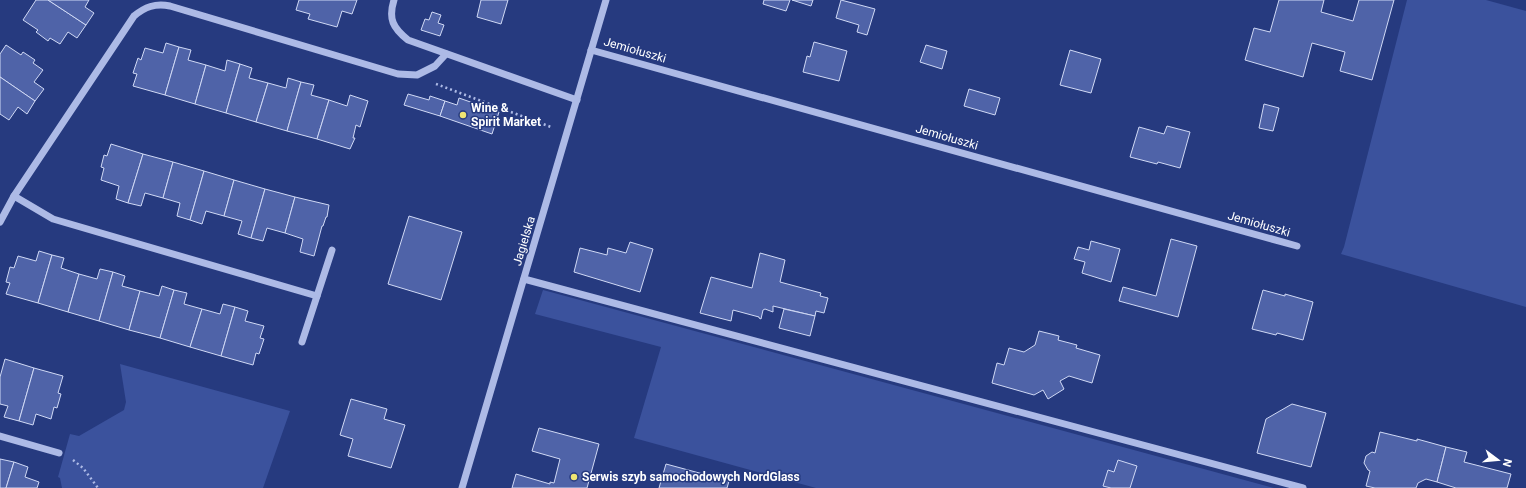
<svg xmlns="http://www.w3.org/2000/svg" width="1526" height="488" viewBox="0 0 1526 488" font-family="Roboto,sans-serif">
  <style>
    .green { fill: #3b529d }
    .building { fill: #4f63a8; stroke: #d0d9f5 }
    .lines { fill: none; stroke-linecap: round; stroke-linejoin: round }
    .path { stroke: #adbae6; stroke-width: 2.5; stroke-dasharray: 2 3; stroke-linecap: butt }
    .minor { stroke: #adbae6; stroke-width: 7 }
    .poi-dot { fill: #efe572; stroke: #263a7f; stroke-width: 1.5 }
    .labels { text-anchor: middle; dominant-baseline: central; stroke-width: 3; stroke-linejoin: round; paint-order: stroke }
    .street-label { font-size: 12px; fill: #fff; stroke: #263a7f }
    .poi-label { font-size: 12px; font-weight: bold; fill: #fff; stroke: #263a7f; text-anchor: start }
  </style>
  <rect width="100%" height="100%" fill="#263a7f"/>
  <g class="green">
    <path d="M1407,0H1486L1526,11V307L1341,254L1344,247Z"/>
    <path d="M543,290L1274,488H816L634,438L661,347L535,314Z"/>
    <path d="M120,364L290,411L263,488H62L60,478L58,477L70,434L79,436L124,410L126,402Z"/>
  </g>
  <g class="building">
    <path d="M36,0H48L86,25L77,38L68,32L60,44L50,38L48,41L36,32L38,30L23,20Z"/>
    <path d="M48,0H89L85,7L94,13L86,25Z"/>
    <path d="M299,0H357L352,14L342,11L337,27L308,19L310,14L296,10Z"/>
    <path d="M481,0H508L501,24L477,17Z"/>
    <path d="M764,0H790L786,11L763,4Z"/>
    <path d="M792,0H813L811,6Z"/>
    <path d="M841,0L875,9L867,35L857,32L859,25L836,18Z"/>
    <path d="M1279,0H1324L1321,12L1353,21L1359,0H1394L1372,80L1340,71L1345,52L1312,43L1303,77L1245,60L1254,28L1270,32Z"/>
    <path d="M432,12L441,15L438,23L444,25L440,36L421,30L425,19L429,20Z"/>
    <path d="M814,42L847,51L839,81L803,72L807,56L810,57Z"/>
    <path d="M166,43L179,47L165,95L133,86L137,74L133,73L138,58L141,60L145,48L163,53Z"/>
    <path d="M6,45L21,55L23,52L35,60L33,63L43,70L34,82L44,89L35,101L0,77V54Z"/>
    <path d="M926,45L947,51L942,69L920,62Z"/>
    <path d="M179,47L191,50L188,60L206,65L195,104L165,95Z"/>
    <path d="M1070,50L1101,59L1091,93L1060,85Z"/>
    <path d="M227,60L240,64L226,113L195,104L206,65L225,71Z"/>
    <path d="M240,64L252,68L249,78L268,83L256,122L226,113Z"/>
    <path d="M0,77L35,101L27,114L18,107L9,120L0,114Z"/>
    <path d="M288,78L301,82L287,131L256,122L268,83L286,88Z"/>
    <path d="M301,82L314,85L311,95L329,100L317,139L287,131Z"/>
    <path d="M969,89L1000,98L995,115L964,106Z"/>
    <path d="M408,94L429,100L430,96L445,101L440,116L404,105Z"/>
    <path d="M350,95L368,101L360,127L356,125L353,138H355L350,149L317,139L329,100L347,106Z"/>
    <path d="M459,98L499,112L492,134L440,116L445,101L457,105Z"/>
    <path d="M1264,104L1279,108L1273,131L1259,128Z"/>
    <path d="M1167,126L1190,132L1180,168L1158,162L1157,164L1130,157L1139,127L1164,134Z"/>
    <path d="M111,144L143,154L128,203L116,199L119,186L101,180L104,168L101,167L104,155L107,156Z"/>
    <path d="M143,154L173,162L163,198L145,193L141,206L128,203Z"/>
    <path d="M173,162L204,171L190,220L177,216L180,203L163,198Z"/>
    <path d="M204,171L234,180L224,216L206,211L202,224L190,220Z"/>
    <path d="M234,180L265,189L251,238L238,234L242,221L224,216Z"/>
    <path d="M265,189L295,197L285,233L267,228L263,241L251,238Z"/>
    <path d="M295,197L329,205L327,217H326L323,226H322L314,256L300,252L303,239L285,233Z"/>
    <path d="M409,216L462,232L441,300L388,284Z"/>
    <path d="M1171,239L1197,246L1178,317L1119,301L1123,287L1156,296Z"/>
    <path d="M1091,241L1120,249L1111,282L1082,273L1085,262L1074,259L1078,247L1089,250Z"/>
    <path d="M630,242L653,249L640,292L574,272L580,248L607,255L608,248L626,253Z"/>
    <path d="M39,251L52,255L38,303L6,294L10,283L6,282L10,267L14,268L18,256L36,261Z"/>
    <path d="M760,253L785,260L780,282L821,293L820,296L828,298L824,313L816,311L815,316L773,306V312L765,309L763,310L761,319L759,318V317L733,310L731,321L700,313L711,277L752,288Z"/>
    <path d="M52,255L64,258L61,268L79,274L68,312L38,303Z"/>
    <path d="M100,269L113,272L99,321L68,312L79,274L97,279Z"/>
    <path d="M113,272L125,276L122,286L140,291L129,330L99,321Z"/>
    <path d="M162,286L174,290L160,338L129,330L140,291L159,296Z"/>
    <path d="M174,290L187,293L184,304L202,309L190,347L160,338Z"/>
    <path d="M1263,290L1285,296V294L1313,302L1303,340L1277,333L1276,335L1252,329Z"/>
    <path d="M223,304L235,307L221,356L190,347L202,309L220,314Z"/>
    <path d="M235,307L248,311L245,321L264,326L260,338L264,339L259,354L256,353L253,365L221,356Z"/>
    <path d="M784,309L815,316L810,336L779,328Z"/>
    <path d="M1039,331L1059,336L1058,340L1077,345L1076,348L1100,355L1092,383L1069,376L1060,381L1064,389L1048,399L1043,390L1034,395L992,383L997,363L1004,365L1009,348L1024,352L1035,345Z"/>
    <path d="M5,359L34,368L19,421L4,417L8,406L0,404V377Z"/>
    <path d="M34,368L63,376L58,393L61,394L57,408L54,407L51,419L36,414L33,425L19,421Z"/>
    <path d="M351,399L387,409L384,419L405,425L391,468L348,456L353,439L340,435Z"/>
    <path d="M1292,404L1326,413L1311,467L1257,453L1266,419Z"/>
    <path d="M539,428L599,444L587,488H512L516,474L550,484V482L554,483L560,459L532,451Z"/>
    <path d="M1380,432L1417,441V439L1446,447L1437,482L1426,479L1418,483L1416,488H1375L1366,486L1370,471L1368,470L1364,463L1366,456L1372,452L1375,453Z"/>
    <path d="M1446,447L1467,452L1464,462L1511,474L1507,488H1456L1437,482Z"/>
    <path d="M0,459L14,462L6,488H0Z"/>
    <path d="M1118,460L1137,466L1130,488H1111L1103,486L1108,470L1114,472Z"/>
    <path d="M14,462L28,467L25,477L39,482L37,488H6Z"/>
    <path d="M666,464L729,481L727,488H659Z"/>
  </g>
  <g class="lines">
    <g class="path">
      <path d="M436,84L551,127"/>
      <path d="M73,460L83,468L98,488"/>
    </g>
    <g class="minor">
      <path d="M394,0C388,19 393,28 408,40L577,100"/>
      <path d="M591,50L1297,246"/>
      <path d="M14,196L53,219L317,296"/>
      <path d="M0,222L14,196L134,16C145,7 155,3 170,6L398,74L417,75L435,66L446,54"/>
      <path d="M524,279L1303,488"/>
      <path d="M302,342L332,250"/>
      <path d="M0,436L59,453"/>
      <path d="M462,488L606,0"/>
    </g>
  </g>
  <g class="poi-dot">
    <circle cx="463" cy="115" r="4"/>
    <circle cx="574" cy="477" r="4"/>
  </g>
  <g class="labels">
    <g class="street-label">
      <text transform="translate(635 50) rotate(16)">Jemiołuszki</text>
      <text transform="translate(947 137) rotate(16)">Jemiołuszki</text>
      <text transform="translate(1259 224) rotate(16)">Jemiołuszki</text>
      <text transform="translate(524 241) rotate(-73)">Jagielska</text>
    </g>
    <g class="poi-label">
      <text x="471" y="108">Wine &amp;<tspan x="471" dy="14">Spirit Market</tspan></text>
      <text x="582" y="477">Serwis szyb samochodowych NordGlass</text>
    </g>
  </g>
  <g transform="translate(1498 460) rotate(106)" stroke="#263a7f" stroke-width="3" paint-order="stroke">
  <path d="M0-3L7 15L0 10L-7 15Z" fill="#ffffff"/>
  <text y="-6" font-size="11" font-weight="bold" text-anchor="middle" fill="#ffffff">N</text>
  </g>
</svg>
